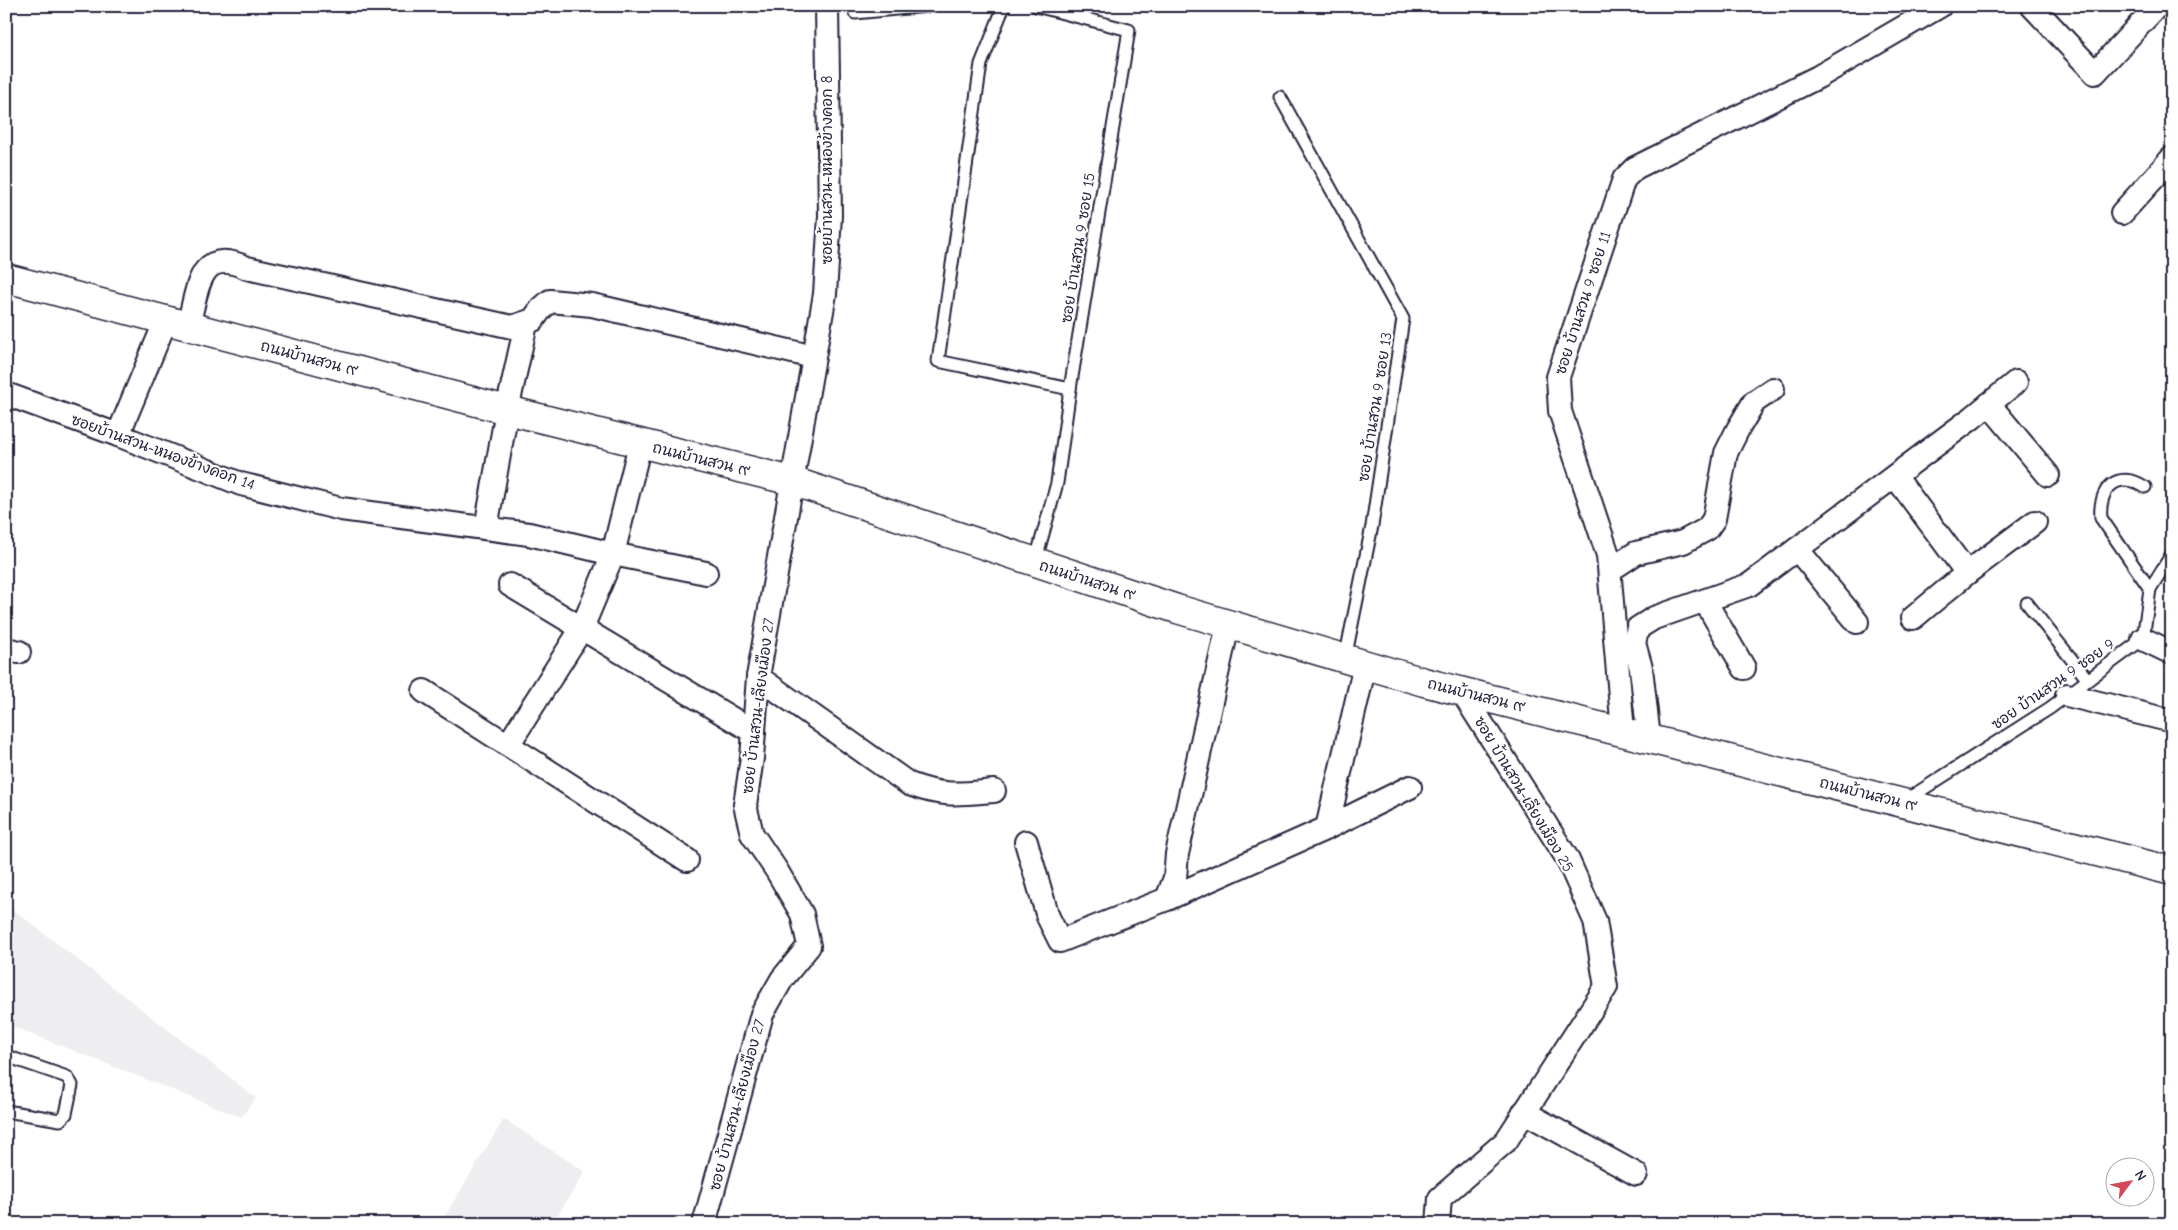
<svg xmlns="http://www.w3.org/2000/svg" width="2178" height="1230" viewBox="0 0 2178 1230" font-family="'Comic Neue','Playpen Sans Thai',sans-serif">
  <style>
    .built { fill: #eeeef1 }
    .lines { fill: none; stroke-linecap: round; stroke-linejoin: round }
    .service-casing { stroke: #22223b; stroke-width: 15 }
    .minor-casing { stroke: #22223b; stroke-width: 26 }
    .tertiary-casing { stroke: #22223b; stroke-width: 31 }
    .service { stroke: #fff; stroke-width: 11 }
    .minor { stroke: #fff; stroke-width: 22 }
    .tertiary { stroke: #fff; stroke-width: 28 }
    .labels { text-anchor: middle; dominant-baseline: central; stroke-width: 4.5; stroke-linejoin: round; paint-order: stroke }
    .street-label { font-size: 15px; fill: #22223b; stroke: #fff }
  </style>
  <rect width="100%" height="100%" fill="#fff"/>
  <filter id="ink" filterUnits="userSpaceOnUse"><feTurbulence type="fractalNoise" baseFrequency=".02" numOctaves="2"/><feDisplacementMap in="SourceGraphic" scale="10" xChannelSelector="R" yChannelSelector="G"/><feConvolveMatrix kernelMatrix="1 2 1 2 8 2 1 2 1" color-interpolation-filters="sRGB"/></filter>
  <g filter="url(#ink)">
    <g class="built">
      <path d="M6,904L256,1098L241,1117L6,1024Z"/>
      <path d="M504,1119L585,1172L552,1224H440Z"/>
    </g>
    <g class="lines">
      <g class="service-casing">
        <g id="service">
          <path d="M1004,6L981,64L938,361L1070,389"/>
          <path d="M855,13L928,6"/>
          <path d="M1280,97L1403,319L1372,526L1345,659"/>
          <path d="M2145,487C2117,469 2098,489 2101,518L2150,589"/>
          <path d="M1035,563L1057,483L1070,389L1129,30L1036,6"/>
          <path d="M2027,603L2088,680"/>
          <path d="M1906,800L2050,708L2143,639L2150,589L2172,554"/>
          <path d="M6,1056L67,1077L72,1085L66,1114L60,1120L6,1111"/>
        </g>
      </g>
      <g class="minor-casing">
        <g id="minor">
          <path d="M2032,6L2095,73L2157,6"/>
          <path d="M2122,213L2172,158"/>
          <path d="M188,326C198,290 198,245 247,268L512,327L533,320L541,309L550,301L592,305L814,357"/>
          <path d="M6,394L118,435L241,484L341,509L529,534L613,554L706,573"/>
          <path d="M1989,404L2048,475"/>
          <path d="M118,435L166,320"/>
          <path d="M1895,476L1967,573"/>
          <path d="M486,528L507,410L526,324"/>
          <path d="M1797,549L1857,622"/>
          <path d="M1610,570L1636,553L1683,542L1707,529L1714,519L1726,453L1738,429L1754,402L1773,389"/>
          <path d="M510,585L754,732"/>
          <path d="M1705,601L1744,668"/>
          <path d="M1913,618L1967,573L2035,522"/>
          <path d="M1228,625L1177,854L1175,878L1167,899L1327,828L1410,787"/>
          <path d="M2143,639L2172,653"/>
          <path d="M6,649L19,652"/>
          <path d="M758,677L909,784C944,797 958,794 994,791"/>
          <path d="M424,691L687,860"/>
          <path d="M2067,695L2172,721"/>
          <path d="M1623,732L1608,555L1560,411L1558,377L1624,179L1635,168L1818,77L1940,6"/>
          <path d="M1649,738L1641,668L1634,643L1638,628L1654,618L1749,585L1972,418L2016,382"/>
          <path d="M508,745L582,628L613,554L640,444"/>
          <path d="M1327,828L1365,665"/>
          <path d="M1026,842L1048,917L1060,941L1167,899"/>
          <path d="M1524,1112L1636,1174"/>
          <path d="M704,1224L762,1014L782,979L809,946L802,914L777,871L752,834L745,805L752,758L758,677L825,294L830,216L827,6"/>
          <path d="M1438,1224L1440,1198L1506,1141L1606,987L1595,921L1567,858L1462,692"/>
        </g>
      </g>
      <g class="tertiary-casing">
        <path id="tertiary" d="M6,278L507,410L792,481L1177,609L1424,682L2172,871"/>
      </g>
      <use href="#service" class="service"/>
      <use href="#minor" class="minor"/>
      <use href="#tertiary" class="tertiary"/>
    </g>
  </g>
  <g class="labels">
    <g class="street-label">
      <text transform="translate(827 170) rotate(-90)">ซอยบ้านสวน-หนองข้างคอก 8</text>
      <text transform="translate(1078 248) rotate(-81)">ซอย บ้านสวน 9 ซอย 15</text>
      <text transform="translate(1583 303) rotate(-72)">ซอย บ้านสวน 9 ซอย 11</text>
      <text transform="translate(309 358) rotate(15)">ถนนบ้านสวน ๙</text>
      <text transform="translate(1375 407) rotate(-81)">ซอย บ้านสวน 9 ซอย 13</text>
      <text transform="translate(163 452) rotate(20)">ซอยบ้านสวน-หนองข้างคอก 14</text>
      <text transform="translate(701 459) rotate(14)">ถนนบ้านสวน ๙</text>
      <text transform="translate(1087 580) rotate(18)">ถนนบ้านสวน ๙</text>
      <text transform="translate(2053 684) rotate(-35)">ซอย บ้านสวน 9 ซอย 9</text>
      <text transform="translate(1476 695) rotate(14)">ถนนบ้านสวน ๙</text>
      <text transform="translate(758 706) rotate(-83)">ซอย บ้านสวน-เลียงเมือง 27</text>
      <text transform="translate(1524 794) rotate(59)">ซอย บ้านสวน-เลียงเมือง 25</text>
      <text transform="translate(1868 794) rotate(14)">ถนนบ้านสวน ๙</text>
      <text transform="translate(737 1105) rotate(-75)">ซอย บ้านสวน-เลียงเมือง 27</text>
    </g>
  </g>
  <rect width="2178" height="1230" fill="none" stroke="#fff" stroke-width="25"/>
  <rect x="12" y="12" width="2153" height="1205" fill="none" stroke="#22223b" stroke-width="2" filter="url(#ink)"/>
  <g transform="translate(2130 1182) rotate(58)"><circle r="24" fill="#ffffff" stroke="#a7a7b1"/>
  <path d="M0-4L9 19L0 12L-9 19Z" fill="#d1495b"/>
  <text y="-8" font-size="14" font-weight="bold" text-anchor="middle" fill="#22223b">N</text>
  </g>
</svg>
